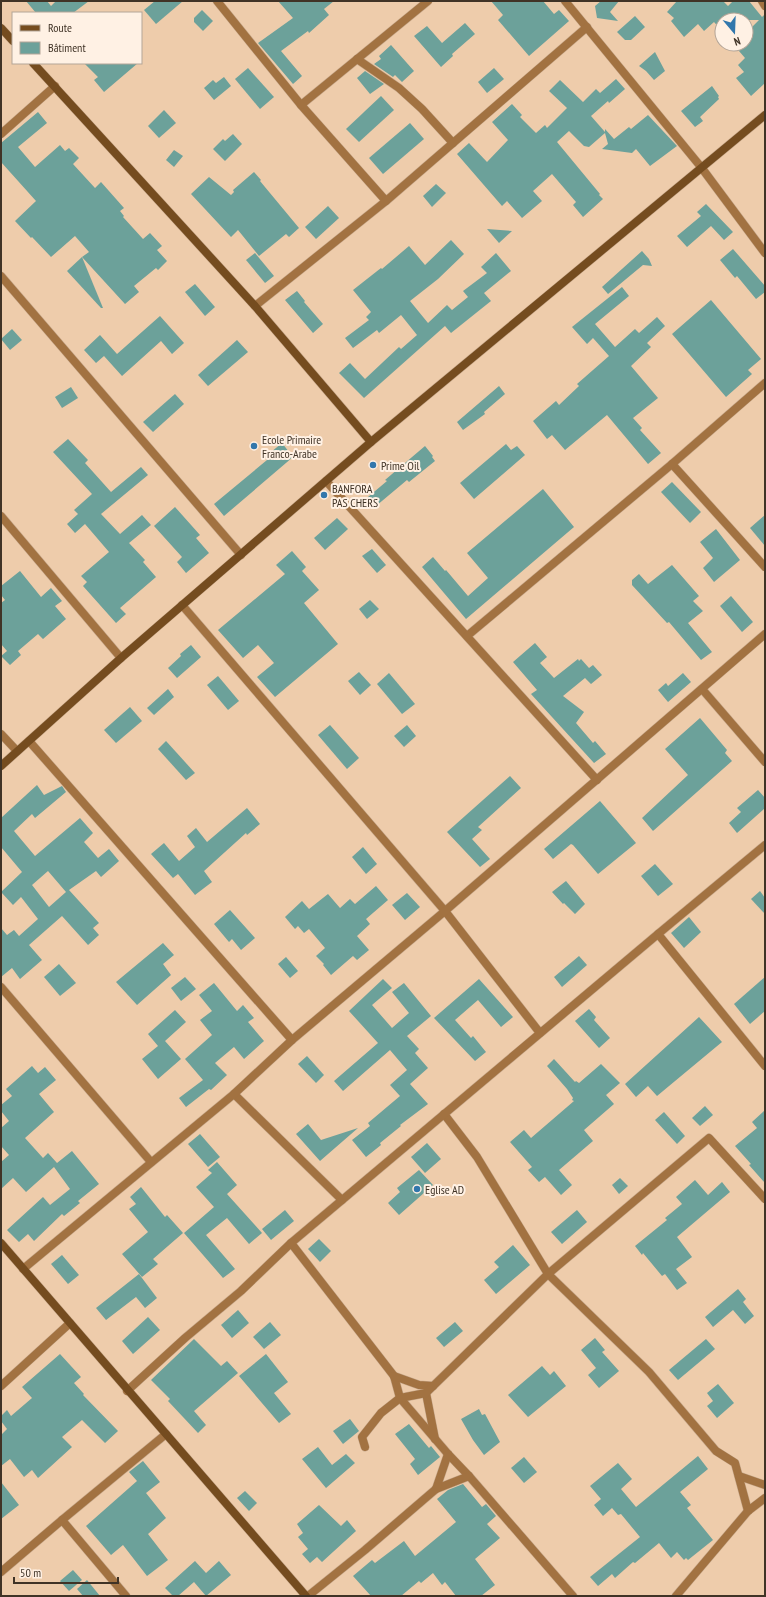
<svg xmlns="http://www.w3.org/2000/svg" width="766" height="1597" viewBox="0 0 766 1597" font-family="'PT Sans Narrow',sans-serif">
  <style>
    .building { fill: #6ca19a; fill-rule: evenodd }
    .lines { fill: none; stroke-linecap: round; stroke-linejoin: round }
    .street-casing { stroke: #c8aa8e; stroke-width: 9 }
    .secondary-casing { stroke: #c8aa8e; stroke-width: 9 }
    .street { stroke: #a27241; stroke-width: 8 }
    .secondary { stroke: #754c1f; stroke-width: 8 }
    .poi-dot { fill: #3277ac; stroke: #fff1e4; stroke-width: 1.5 }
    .labels { text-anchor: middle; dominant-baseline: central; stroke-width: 4; stroke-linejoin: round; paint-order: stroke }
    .poi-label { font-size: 12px; fill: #403326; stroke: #fff1e4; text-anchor: start }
  </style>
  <rect width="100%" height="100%" fill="#eeccab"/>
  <g class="building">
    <path d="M26,1H47L51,6L56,1H89L73,13H36Z"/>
    <path d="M155,1H183L156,24L144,10Z"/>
    <path d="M278,1H334L324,9L329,15L309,33L308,31L281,51L302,76L293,84L258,43L293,18Z"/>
    <path d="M491,1H543L554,14L559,10L569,21L529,56L498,20L503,15Z"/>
    <path d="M601,1H619L610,12L618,21L597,18L595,6Z"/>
    <path d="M677,1H723L728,6L733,1H749L762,17L765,14V83L751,96L736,78L744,72L738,65L745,58L733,44H746V33L759,20H722V31L714,22L704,31L698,24L684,37L671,21L674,18L667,12Z"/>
    <path d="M202,10L213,21L203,31L194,22V18Z"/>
    <path d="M635,16L645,27L631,40H625L617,32Z"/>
    <path d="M465,23L475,34L452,54L453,56L441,67L414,36L427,26L442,43Z"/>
    <path d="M391,45L414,71L402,82L395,75L393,77L374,64L381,59L379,56Z"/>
    <path d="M655,52L665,71L654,80L646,71L639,66Z"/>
    <path d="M84,63H138L104,92L94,80L98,77Z"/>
    <path d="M248,68L274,97L260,109L235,79Z"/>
    <path d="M494,68L504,79L487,93L478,82Z"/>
    <path d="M365,71L384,84L370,94L357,78Z"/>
    <path d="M224,77L231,86L214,100L204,88L213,80L216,83Z"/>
    <path d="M616,79L625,89L609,103L608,101L591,116L605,132V129L614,139L629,127L631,129L648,115L677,146L650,166L636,149L632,153L602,149L608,144L605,133L589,147L584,146L569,131L557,142L600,194L599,195L603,199L583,217L573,205L576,202L552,174L533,191L542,201L522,218L507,201L502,206L457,154L469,143L487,162L508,140L492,122L512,104L522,115L520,117L536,133L545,125L547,128L567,108L549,91L560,80L583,102L596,89L600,93Z"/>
    <path d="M712,86L719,96L718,97L719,99L700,117L703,121L695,127L681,111Z"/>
    <path d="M381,96L394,110L359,142L346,129Z"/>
    <path d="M164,110L176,123L159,138L148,126Z"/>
    <path d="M38,112L47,123L18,147L35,167L60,145L65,151L69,148L79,158L73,164L95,188L101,182L124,208L120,211L124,216L123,217L143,239L150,233L162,246L157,250L167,261L158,270L156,268L134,286L139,292L125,304L82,257L89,252L75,236L51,257L32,237L31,238L15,221L36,201L1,162V143Z"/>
    <path d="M410,123L424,139L383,174L369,158Z"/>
    <path d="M233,134L242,144L225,161L213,149L223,139L225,141Z"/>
    <path d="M174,150L183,156L174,167L166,160Z"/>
    <path d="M254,172L261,180L260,181L299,228L289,237L286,234L259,256L238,230L231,237L191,194L209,177L231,195L234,192L233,190Z"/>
    <path d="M436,184L446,193L432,207L423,196Z"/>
    <path d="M706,204L733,232L724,240L711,226L687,247L677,236L701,216L697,212Z"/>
    <path d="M328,206L339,218L316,239L305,227Z"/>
    <path d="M487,229L512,231L499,243Z"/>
    <path d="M451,240L464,254L438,279L410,301L428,323L447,305L452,310L468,297L463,291L487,273L481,267L496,253L511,271L484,293L491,301L451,333L445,326L364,398L339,373L350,363L365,379L399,347L401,349L417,335L401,315L379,333L377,330L353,348L345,338L369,320L366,317L371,312L353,290L381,268L382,269L409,246L425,265Z"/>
    <path d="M733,249L765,286V292L756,299L737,276L735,278L720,260Z"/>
    <path d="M642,251L649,259L652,266L643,265L608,294L602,287Z"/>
    <path d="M255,253L274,276L265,283L246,260Z"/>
    <path d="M82,257L103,308H101L67,271Z"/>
    <path d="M195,284L215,307L205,316L185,292Z"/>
    <path d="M622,287L629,296L595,324L615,347L635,329L639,333L657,317L665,326L647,343L651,347L631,366L658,398L633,418L642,428L640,430L661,453L648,464L607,415L565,450L552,435L547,439L533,421L556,401L559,405L579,386L577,384L609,356L593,338L587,344L572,327Z"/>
    <path d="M297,291L305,301L304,302L323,324L313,333L285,300Z"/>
    <path d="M711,300L761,359L748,370L752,374L726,397L672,334Z"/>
    <path d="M160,316L184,343L172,354L161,341L122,376L104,356L96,363L84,350L100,335L117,354Z"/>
    <path d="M12,329L22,340L10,350L1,339Z"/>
    <path d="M237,340L248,352L208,386L198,375Z"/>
    <path d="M499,386L505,394L484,412L485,414L463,430L457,422Z"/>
    <path d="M71,387L78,398L62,408L55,397Z"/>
    <path d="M175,394L184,404L153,432L143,422Z"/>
    <path d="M68,439L88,460L85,463L111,492L141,467L148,475L101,514L120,534L142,515L151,525L129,543L145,560L143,562L156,577L120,608L126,614L116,623L83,586L87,582L81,576L109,552L85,524L75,533L67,524L78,514L74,510L92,494L53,452Z"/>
    <path d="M282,443L293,457L224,516L214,504L267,460L265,457Z"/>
    <path d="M506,444L511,450L517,446L525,455L474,499L460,483Z"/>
    <path d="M425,446L433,456L432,457L435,461L409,482L407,480L376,506L368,497L387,481L385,480Z"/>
    <path d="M672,482L701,512L690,523L661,492Z"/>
    <path d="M543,489L574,527L466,619L422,567L433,557L445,571L446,570L468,596L488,578L467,553Z"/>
    <path d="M175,507L200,535L196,538L209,553L186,573L177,562L182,557L154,526Z"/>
    <path d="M765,515V546L750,528Z"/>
    <path d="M337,518L348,529L325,550L314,538Z"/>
    <path d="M716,529L740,560L714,582L703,568L713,558L700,542Z"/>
    <path d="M372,549L386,565L377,573L362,556Z"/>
    <path d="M292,551L306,567L302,571L319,590L304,603L338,644L275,697L257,677L274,663L258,645L243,658L218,630L285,574L276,565Z"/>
    <path d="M672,565L699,596L693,601L703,611L688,623L712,652L701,660L669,622L667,623L632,585V580L639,574L648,584Z"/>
    <path d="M20,571L41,597L51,588L62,601L55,606L66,619L43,639L38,634L18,651L21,655L10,665L1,656L7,651L1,644V603L5,600L1,595V586Z"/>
    <path d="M731,596L753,622L742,632L720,606Z"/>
    <path d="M370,600L379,609L367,619L359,609Z"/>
    <path d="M535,643L547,657L540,663L554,678L578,659L579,661L581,659L589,668L593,665L602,675L591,684L585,678L563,696L584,712L576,723L593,743L595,741L606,754L594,763L531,694L537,690L513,662Z"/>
    <path d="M191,645L201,657L177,678L168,668L181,656L180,654Z"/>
    <path d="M359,672L371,685L360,695L348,681Z"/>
    <path d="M389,673L415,704L402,714L377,684Z"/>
    <path d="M683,673L691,682L668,702L658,690L666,683L668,686Z"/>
    <path d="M218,676L239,701L228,710L207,685Z"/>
    <path d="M168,689L174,697L154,715L147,708Z"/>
    <path d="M130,707L142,721L116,743L104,730Z"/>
    <path d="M700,718L727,750L725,753L732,761L653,831L642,818L688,775L665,749Z"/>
    <path d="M330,725L359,758L347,769L318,735Z"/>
    <path d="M407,725L416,736L404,747L394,736Z"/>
    <path d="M166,741L195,773L186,780L158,749Z"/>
    <path d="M510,776L521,788L478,827L482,830L472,839L490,859L480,867L447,832Z"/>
    <path d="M37,785L44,795L62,786L66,792L35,818L32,814L14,831L35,856L80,818L93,833L84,842L98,858L109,849L119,861L101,877L96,871L69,890L99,923L93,928L99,935L88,945L62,916L29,945L42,960L20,979L12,968L1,977V928L7,935L14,930L19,936L38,919L21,897L13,905L1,892L22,872L1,847V818ZM48,871L66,892L49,907L32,885Z"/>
    <path d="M758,790L765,798V808L737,833L729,823L741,812L737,808Z"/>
    <path d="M600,801L636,843L598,874L573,845L571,844L553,859L544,849Z"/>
    <path d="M247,808L260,824L247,835L246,833L204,871L212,882L195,895L178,874L173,878L151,854L164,843L179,861L195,847L187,836L196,828L207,842Z"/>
    <path d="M363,847L377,864L366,874L352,857Z"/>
    <path d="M655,864L673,884L658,896L641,876Z"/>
    <path d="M566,881L585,904L575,914L564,903L563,904L552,892Z"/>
    <path d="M376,886L388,900L366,919L370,924L357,936L369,950L357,960L353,956L331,975L323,965L324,964L316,956L325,948L309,929L304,933L298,926L295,929L285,917L302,901L309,909L328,894L340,908L350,899L355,904Z"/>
    <path d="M760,891L765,898V914L751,899Z"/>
    <path d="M407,893L420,907L405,920L392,905Z"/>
    <path d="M230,910L255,938L241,950L232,939L229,942L214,924Z"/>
    <path d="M689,917L701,932L684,948L671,933Z"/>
    <path d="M163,943L174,955L163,964L171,975L137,1005L116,982Z"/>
    <path d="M579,956L587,965L562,987L554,977Z"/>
    <path d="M286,957L298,971L290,978L278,964Z"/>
    <path d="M59,964L76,983L60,996L44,977Z"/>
    <path d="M185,977L196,989L181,1001L171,988Z"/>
    <path d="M765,977V1011L750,1024L734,1004Z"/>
    <path d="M383,979L392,988L372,1005L392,1028L409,1013L392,992L404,983L431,1016L407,1036L419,1049L415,1053L428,1068L410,1084L428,1104L400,1125L401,1126L380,1143L381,1145L366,1157L352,1140L370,1126L368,1123L400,1096L390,1085L407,1070L390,1050L343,1091L334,1081L378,1043L349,1011Z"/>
    <path d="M479,979L513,1017L501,1027L478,1000L455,1020L471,1038L473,1036L486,1052L475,1061L434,1018Z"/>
    <path d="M214,983L237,1011L243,1005L254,1018L248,1022L264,1041L244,1059L234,1047L215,1063L227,1075L211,1090L209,1089L186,1107L179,1098L203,1080L185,1059L212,1035L200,1020L212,1011L199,995Z"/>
    <path d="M589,1009L596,1017L594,1020L610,1038L599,1048L575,1021Z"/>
    <path d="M175,1010L186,1022L165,1041L181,1059L158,1079L142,1059L158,1046L148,1034Z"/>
    <path d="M699,1017L722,1042L657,1096L648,1086L636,1097L625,1084Z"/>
    <path d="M307,1056L324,1075L316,1083L298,1064Z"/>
    <path d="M554,1059L575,1082L576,1081L579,1083L601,1064L620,1083L606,1095L614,1104L584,1130L593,1141L559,1170L572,1185L561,1195L545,1177L539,1182L528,1170L532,1167L510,1142L524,1130L531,1138L574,1101L572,1100L573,1098L567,1089L547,1066Z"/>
    <path d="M32,1066L38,1073L45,1067L56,1080L39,1094L54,1112L25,1138L43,1158L48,1153L57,1163L72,1151L99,1184L78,1201L80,1203L64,1216L62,1214L34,1241L28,1234L19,1242L7,1230L43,1197L50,1205L70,1189L54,1167L26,1192L13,1178L1,1189V1162L9,1155L1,1146V1128L9,1121L1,1111V1105L12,1096L6,1089Z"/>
    <path d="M705,1106L713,1115L700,1126L692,1118Z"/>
    <path d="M765,1110V1183L749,1165L751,1164L735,1146L757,1128L752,1122Z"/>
    <path d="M664,1112L685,1136L677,1144L655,1120Z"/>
    <path d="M308,1124L321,1140L358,1128L320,1161L296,1134Z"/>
    <path d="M200,1134L220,1157L208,1167L188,1144Z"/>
    <path d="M427,1143L441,1159L425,1173L411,1157Z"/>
    <path d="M217,1162L237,1185L227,1194L262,1233L249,1244L227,1218L206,1235L235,1269L223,1278L184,1233L214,1207L196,1187L212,1173L208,1170Z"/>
    <path d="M419,1170L433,1185L399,1215L388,1203L400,1192L397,1188Z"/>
    <path d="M620,1178L628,1186L619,1194L612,1185Z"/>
    <path d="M695,1180L708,1195L722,1182L730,1192L677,1237L692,1257L676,1269L687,1283L677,1290L665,1274L662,1276L643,1253L642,1255L635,1246L667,1220L665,1218L682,1204L676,1197Z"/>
    <path d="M141,1187L165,1217L167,1215L183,1233L153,1259L158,1264L142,1277L122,1254L148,1232L129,1209L136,1204L130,1197Z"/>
    <path d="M285,1210L294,1221L271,1240L262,1229Z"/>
    <path d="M577,1210L587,1222L562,1244L551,1232Z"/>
    <path d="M319,1239L331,1251L320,1262L308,1249Z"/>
    <path d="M513,1245L530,1265L496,1294L484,1280L499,1267L494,1262Z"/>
    <path d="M62,1255L79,1275L68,1284L51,1264Z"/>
    <path d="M139,1274L157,1298L145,1308L136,1297L106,1320L96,1308Z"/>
    <path d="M738,1289L746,1299L743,1302L754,1316L745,1324L733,1310L713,1327L705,1317Z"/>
    <path d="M238,1310L249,1323L232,1338L221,1325Z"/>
    <path d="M148,1317L160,1330L133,1354L122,1341Z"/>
    <path d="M270,1322L281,1335L264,1349L253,1337Z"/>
    <path d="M455,1322L463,1331L444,1347L436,1338Z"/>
    <path d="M595,1338L605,1350L602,1352L619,1371L599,1388L588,1375L596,1368L581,1350Z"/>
    <path d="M194,1339L221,1366L227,1361L238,1373L194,1411L206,1425L198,1433L168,1401L170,1399L151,1380Z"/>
    <path d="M706,1339L715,1349L678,1380L669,1370Z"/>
    <path d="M60,1354L81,1377L74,1383L84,1394L83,1395L118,1431L105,1443L82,1420L62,1437L72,1447L38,1478L32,1470L24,1477L10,1459L1,1466V1435L7,1429L1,1421V1416L7,1410L11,1416L32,1398L22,1387Z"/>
    <path d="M266,1354L288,1382L274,1393L291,1414L279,1423L239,1376Z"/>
    <path d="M542,1366L550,1375L554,1371L566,1386L528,1417L508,1395Z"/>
    <path d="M718,1384L734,1403L717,1418L707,1406L713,1401L707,1393Z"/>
    <path d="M479,1409L482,1415L485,1414L500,1442L484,1455L473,1440L461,1419Z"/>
    <path d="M350,1419L359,1431L343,1444L333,1431Z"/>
    <path d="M409,1424L429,1448L431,1446L440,1457L418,1475L410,1464L415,1459L395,1434Z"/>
    <path d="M318,1447L332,1465L346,1454L355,1463L326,1488L302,1459Z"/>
    <path d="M698,1456L708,1469L680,1492L691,1505L687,1508L713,1540L688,1560L686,1558L684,1560L677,1552L671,1558L659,1543L635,1563L633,1562L615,1578L612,1574L598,1586L590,1577L640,1537L621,1514L618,1515L612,1508L603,1516L594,1505L601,1499L590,1486L618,1463L632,1479L621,1489L636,1507Z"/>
    <path d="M524,1457L537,1472L524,1483L511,1468Z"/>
    <path d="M143,1461L160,1482L146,1493L166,1518L148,1534L168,1560L147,1576L123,1545L111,1555L86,1526L137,1481L129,1472Z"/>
    <path d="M1,1482L19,1505L1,1519Z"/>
    <path d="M463,1484L482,1507L486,1504L496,1516L487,1524L500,1538L475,1559L495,1585L481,1596H456L445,1582L442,1585L433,1573L421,1583L419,1581L401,1596H371L353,1576L372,1560L375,1563L404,1541L415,1556L456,1522L437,1499L448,1490Z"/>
    <path d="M245,1491L257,1503L249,1511L237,1498Z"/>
    <path d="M319,1505L341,1526L347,1520L356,1531L322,1562L317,1557L310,1563L302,1554L308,1549L298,1537L303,1533L297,1524Z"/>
    <path d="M195,1561L206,1573L219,1561L231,1575L206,1596L194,1582L178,1596H173L165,1588Z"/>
    <path d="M73,1570L82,1580L69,1591L60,1581Z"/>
    <path d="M87,1580L100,1596H83L77,1589Z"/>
  </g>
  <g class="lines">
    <g class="street-casing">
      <g id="street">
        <path d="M217,1L301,105L386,201"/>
        <path d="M565,1L701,167L765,253"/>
        <path d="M762,1L765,6"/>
        <path d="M357,59L399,88L422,109L453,143"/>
        <path d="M301,105L428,1"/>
        <path d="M1,134L55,86"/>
        <path d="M1,276L241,555"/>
        <path d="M255,306L386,201L587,27"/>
        <path d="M672,464L765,567"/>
        <path d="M326,481L597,780"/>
        <path d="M1,516L121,658"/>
        <path d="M182,605L445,911L540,1033"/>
        <path d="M467,636L672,464L765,383"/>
        <path d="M702,689L765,762"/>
        <path d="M1,734L17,751"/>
        <path d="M29,741L292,1040"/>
        <path d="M658,934L765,1066"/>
        <path d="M1,987L151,1162"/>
        <path d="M234,1094L342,1200"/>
        <path d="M444,1114L477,1157L548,1274L649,1372L716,1451L735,1463L748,1511"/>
        <path d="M291,1243L394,1376L400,1398L448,1454L469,1476L573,1596"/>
        <path d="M23,1269L234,1094L292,1040L445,911L765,634"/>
        <path d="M394,1376L419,1385L433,1386"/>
        <path d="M1,1386L70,1323"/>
        <path d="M127,1391L185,1338L241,1291L291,1243L658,934L765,845"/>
        <path d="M426,1393L435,1439"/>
        <path d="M365,1447L362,1437L381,1413L400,1398L426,1393L548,1274L709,1138L765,1199"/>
        <path d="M739,1476L765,1485"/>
        <path d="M436,1489L469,1476"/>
        <path d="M62,1520L126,1596"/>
        <path d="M1,1572L62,1520L166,1434"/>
        <path d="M308,1596L365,1550L436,1489L448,1454"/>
        <path d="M676,1596L748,1511L765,1498"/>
      </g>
    </g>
    <g class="secondary-casing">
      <g id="secondary">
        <path d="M1,28L13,41"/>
        <path d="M33,63L255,306L371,442"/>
        <path d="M1,766L121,658L371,442L765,115"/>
        <path d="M1,1243L306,1596"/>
      </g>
    </g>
    <use href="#street" class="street"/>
    <use href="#secondary" class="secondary"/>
  </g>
  <g class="poi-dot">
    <circle cx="254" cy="446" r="4"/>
    <circle cx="373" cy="465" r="4"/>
    <circle cx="324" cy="495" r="4"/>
    <circle cx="417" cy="1189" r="4"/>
  </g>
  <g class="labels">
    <g class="poi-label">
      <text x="262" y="439">Ecole Primaire<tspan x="262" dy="14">Franco-Arabe</tspan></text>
      <text x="381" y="465">Prime Oil</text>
      <text x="332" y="488">BANFORA<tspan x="332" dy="14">PAS CHERS</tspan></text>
      <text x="425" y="1189">Eglise AD</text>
    </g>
  </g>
  <rect width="766" height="1597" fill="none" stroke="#403326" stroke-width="4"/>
  <rect x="12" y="12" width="130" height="52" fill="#fff1e4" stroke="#b3a598"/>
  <rect x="20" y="25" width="20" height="6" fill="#754c1f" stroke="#b3a598"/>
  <text x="48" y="32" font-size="12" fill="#403326">Route</text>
  <rect x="20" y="42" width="20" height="12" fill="#6ca19a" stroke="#b3a598"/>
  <text x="48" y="52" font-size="12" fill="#403326">Bâtiment</text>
  <g transform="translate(734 32) rotate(161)"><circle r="19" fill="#fff1e4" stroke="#b3a598"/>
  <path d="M0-3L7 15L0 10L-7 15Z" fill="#3277ac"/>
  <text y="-6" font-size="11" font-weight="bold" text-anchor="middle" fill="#403326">N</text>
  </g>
  <path d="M14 1577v6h104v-6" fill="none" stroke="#403326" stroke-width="2"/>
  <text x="20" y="1577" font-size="12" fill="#403326" stroke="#fff1e4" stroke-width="3" paint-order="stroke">50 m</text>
</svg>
